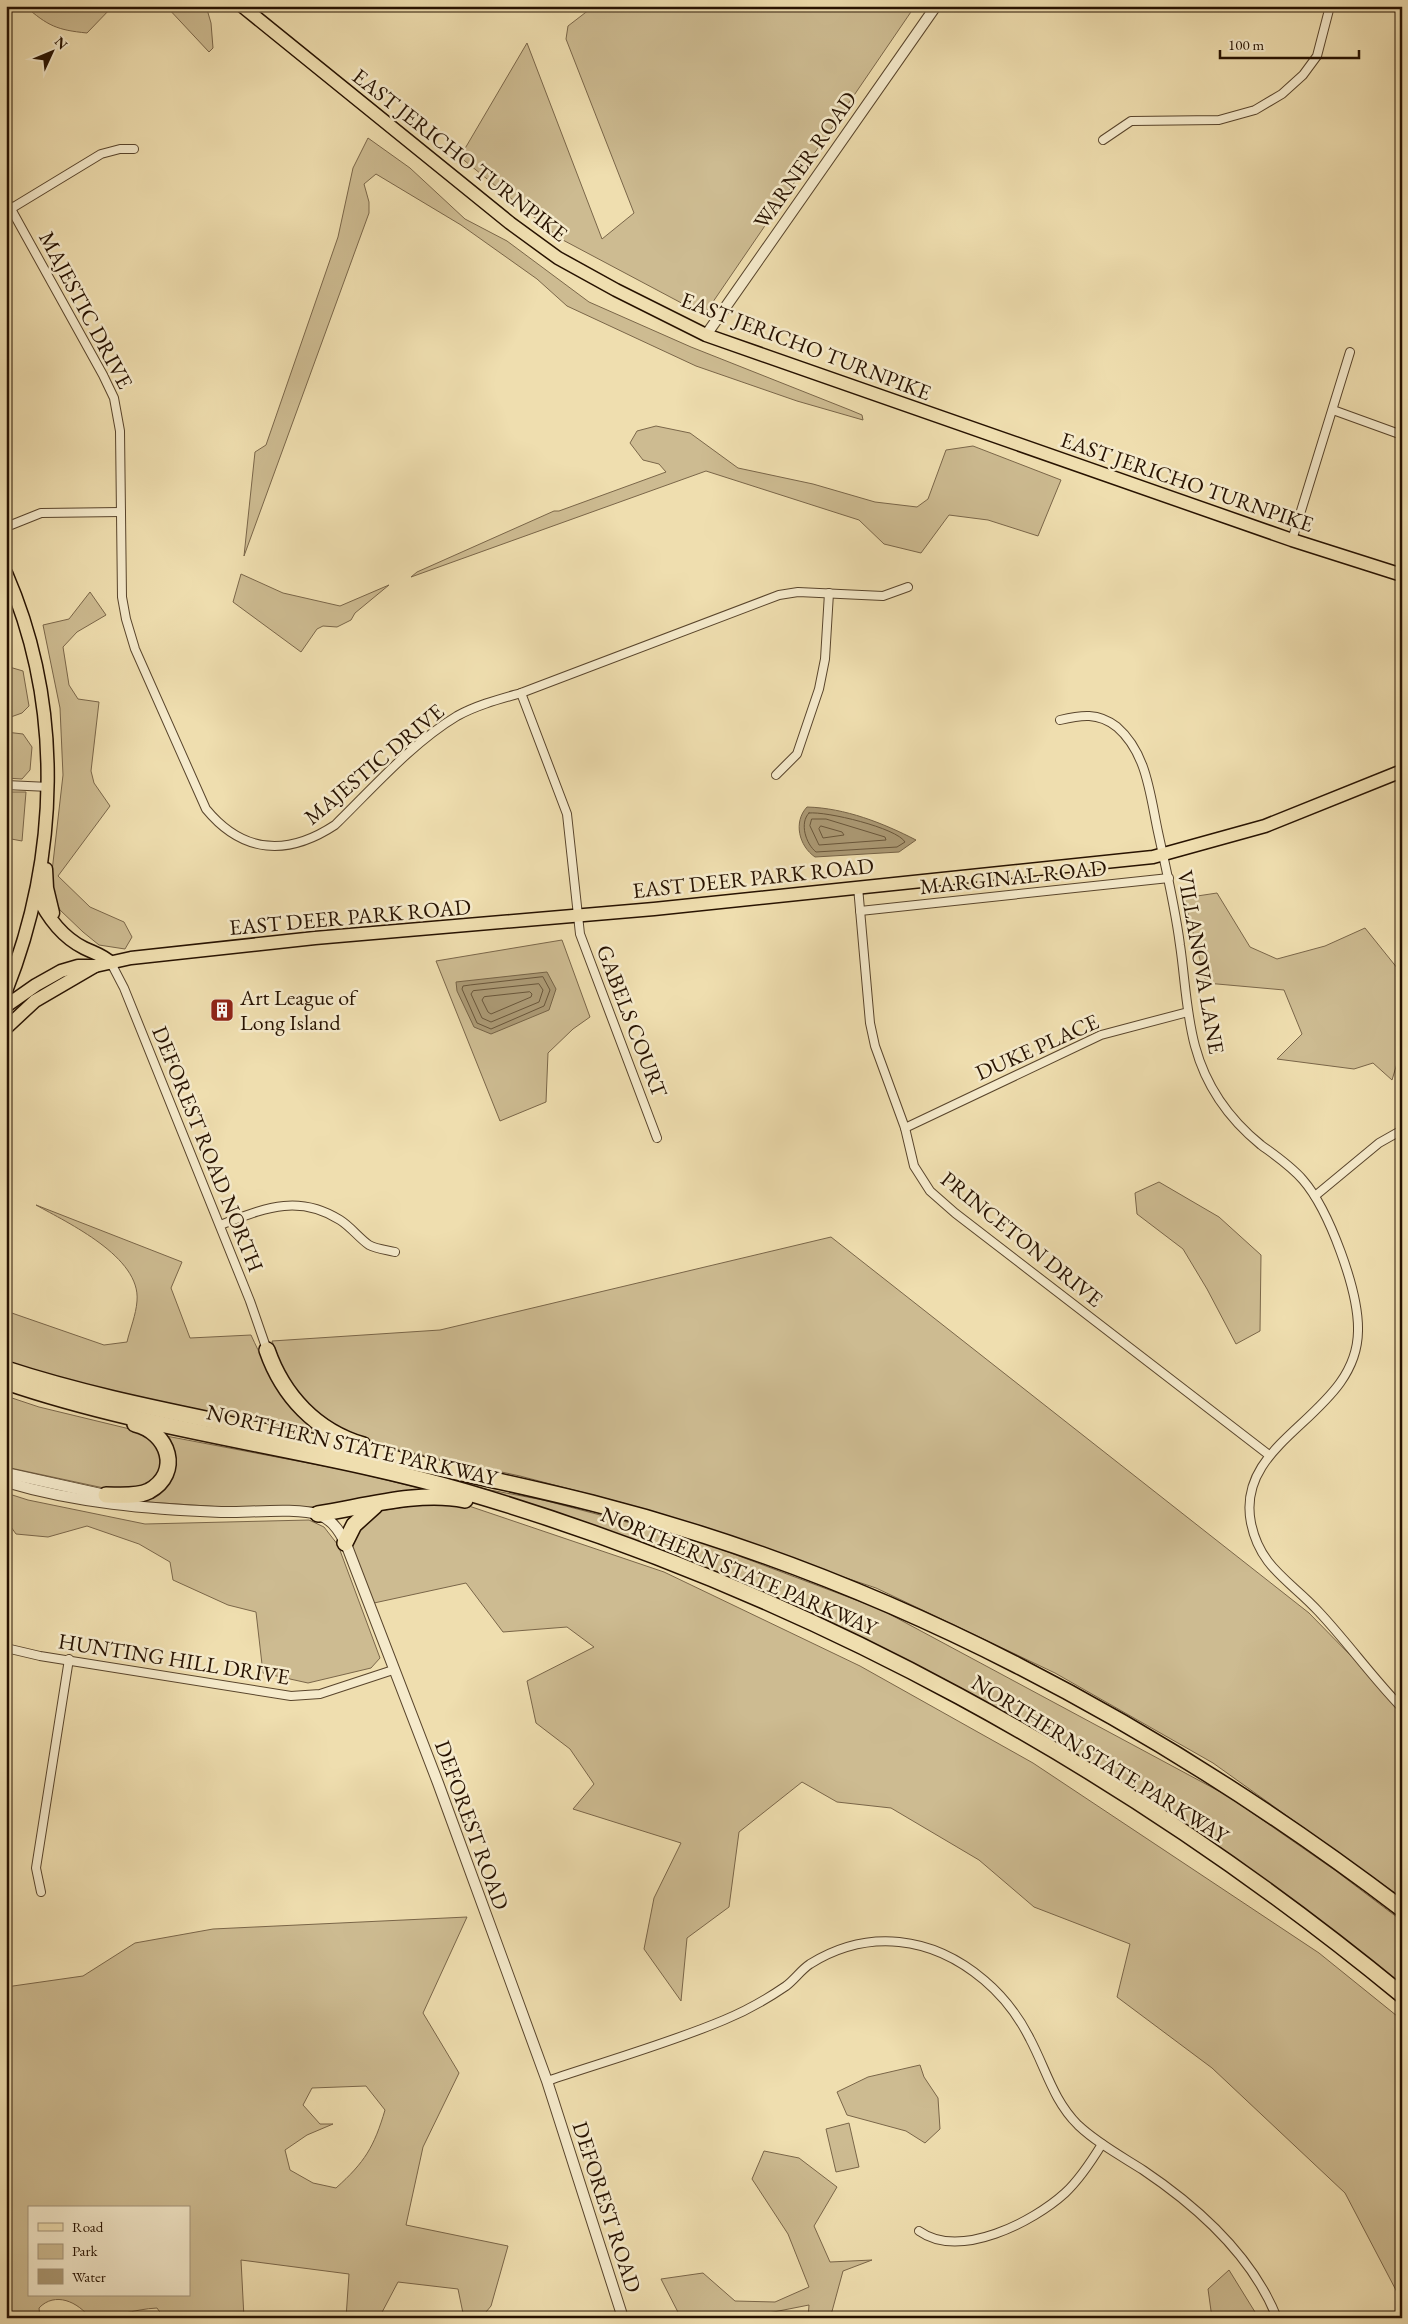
<svg xmlns="http://www.w3.org/2000/svg" width="1408" height="2324" viewBox="0 0 1408 2324" font-family="'EB Garamond',serif">
  <style>
    .green { fill: #cdbb91; stroke: #7a6649; fill-rule: evenodd }
    .water { fill: #ab9974; stroke: #766346 }
    .lines { fill: none; stroke-linecap: round; stroke-linejoin: round }
    .shore { stroke: #69563a; stroke-width: 1 }
    .minor-casing { stroke: #59452c; stroke-width: 10 }
    .tertiary-casing { stroke: #59452c; stroke-width: 12 }
    .primary-casing { stroke: #271201; stroke-width: 15 }
    .motorway-casing { stroke: #271201; stroke-width: 18 }
    .minor { stroke: #f5eacb; stroke-width: 8 }
    .tertiary { stroke: #f5eacb; stroke-width: 10 }
    .primary { stroke: #efdeaf; stroke-width: 12 }
    .motorway { stroke: #efdeaf; stroke-width: 15 }
    .labels { text-anchor: middle; dominant-baseline: central; stroke-width: 5; stroke-linejoin: round; paint-order: stroke }
    .street-label { font-size: 22px; fill: #271201; stroke: #f5eacb }
    .poi-label { font-size: 22px; fill: #271201; stroke: #f5eacb; text-anchor: start }
  </style>
  <rect width="100%" height="100%" fill="#efdeaf"/>
  <filter id="stains"><feTurbulence type="fractalNoise" baseFrequency=".004" numOctaves="4"/><feColorMatrix values="0 0 0 0 .2 0 0 0 0 .09 0 0 0 0 .02 0 0 0 .5 -.17"/></filter>
  <radialGradient id="worn" r=".72"><stop offset=".6" stop-color="#630" stop-opacity="0"/><stop offset="1" stop-color="#630" stop-opacity=".3"/></radialGradient>
  <g class="green">
    <path d="M25,6H113L87,33C57,30 48,26 25,6Z"/>
    <path d="M166,6H206L211,23L213,48L209,52Z"/>
    <path d="M594,6H915L704,315L561,239L460,157L527,43L602,239L634,213L566,39L568,26Z"/>
    <path d="M368,138L410,168L465,219L507,241L589,302L691,347L850,410L862,415L863,420L797,401L696,366L567,306L537,279L461,225L376,174L364,184L369,202V213L244,556L255,452L266,445L338,237L353,168Z"/>
    <path d="M656,426L690,433L738,468L813,484L875,502L917,507L928,499L946,450L973,446L1061,480L1038,536L988,520L949,515L921,553L884,544L859,520L706,471L411,577L417,572L554,511H559L666,472L659,464L643,460L630,443L637,431Z"/>
    <path d="M241,574L283,593L340,606L389,585L355,613L351,620L337,627L323,626L317,629L301,652L233,602Z"/>
    <path d="M90,592L106,615L77,632L63,647L69,685L78,699L99,702L91,771L94,783L110,806L58,876L90,907L124,922L132,937L125,949L99,945L83,932L60,910L50,889L63,775L60,708L43,625L69,619Z"/>
    <path d="M6,666L23,671L29,706L22,713L8,718Z"/>
    <path d="M6,732L23,734L32,747L30,770L22,779L6,778Z"/>
    <path d="M6,792H26L22,841L6,838Z"/>
    <path d="M1217,893L1250,947L1277,959L1325,946L1365,928L1402,974V1047L1392,1080L1373,1063L1354,1069L1277,1059L1302,1034L1284,990L1206,983L1184,898Z"/>
    <path d="M562,940L590,1017L573,1029L548,1053L546,1102L500,1121L436,961Z"/>
    <path d="M1159,1182L1219,1217L1261,1255L1260,1331L1236,1344L1207,1289L1183,1249L1137,1214L1135,1193Z"/>
    <path d="M36,1205L182,1262L171,1288L190,1338L251,1335C269,1374 287,1410 322,1437L211,1415L6,1365V1311L104,1345L127,1342C130,1329 136,1315 137,1301C141,1257 68,1223 36,1205Z"/>
    <path d="M831,1237L1309,1613L1402,1708V1898L1213,1763L1055,1673L876,1588L623,1503L520,1476L381,1446L344,1436L309,1412L289,1384L272,1341L440,1330Z"/>
    <path d="M6,1396L39,1407L134,1430L152,1438L161,1456L162,1466L153,1483L127,1493L6,1467Z"/>
    <path d="M166,1436L350,1471L427,1490L425,1495L300,1508H237L147,1502L145,1499L160,1490Z"/>
    <path d="M469,1486L543,1500L699,1541L880,1609L1228,1796L1336,1871L1402,1921V1990L1080,1760L709,1571L588,1523Z"/>
    <path d="M6,1493L28,1500L145,1524L309,1520L324,1527L338,1545L380,1658L371,1668L308,1683L263,1673L256,1612L228,1605L173,1580L170,1562L139,1544L87,1526L48,1537L16,1534L6,1520Z"/>
    <path d="M431,1503L463,1504L664,1572L860,1666L1033,1763L1319,1953L1402,2020V2295L1398,2294L1345,2193L1212,2068L1117,1997L1130,1944L1034,1907L979,1860L891,1808L837,1802L802,1782L739,1832L729,1907L687,1938L681,2001L644,1949L654,1898L681,1843L573,1809L594,1784L570,1749L536,1723L527,1681L594,1647L567,1627L503,1632L466,1583L374,1603L353,1555L352,1545L357,1529L379,1511Z"/>
    <path d="M467,1917L423,2013L459,2073L423,2147L406,2225L508,2246L491,2306L481,2318H464L458,2289L398,2282L379,2318H346L349,2274L241,2260L244,2318H164L157,2308C134,2309 113,2318 90,2318C78,2302 55,2291 39,2308L40,2318H6V1987L83,1976L135,1943L213,1929ZM366,2086L385,2110C374,2147 365,2162 336,2188L313,2183L290,2170L285,2150L307,2135L333,2124H320L303,2105L312,2088ZM29,2208H189V2295H29Z"/>
    <path d="M920,2065L924,2077L938,2098L940,2129L925,2143L906,2131L847,2115L837,2092L868,2077Z"/>
    <path d="M849,2123L859,2167L836,2172L826,2129Z"/>
    <path d="M764,2151L799,2158L837,2187L814,2226L830,2262L872,2260L843,2271L831,2315L834,2318H808L809,2305L743,2318H681L661,2279L703,2273L735,2301L775,2302L809,2287L788,2234L752,2179Z"/>
    <path d="M1229,2270L1255,2312L1248,2318H1212L1208,2289Z"/>
  </g>
  <g class="water">
    <path d="M807,807C845,808 883,823 916,840L899,852L815,857C799,846 793,822 807,807Z"/>
    <path d="M547,972L556,989L549,1010L491,1034L474,1027L457,991L456,982Z"/>
  </g>
  <g class="lines">
    <g class="shore">
      <path d="M809,813C826,811 897,828 905,842L897,847L816,852C806,844 799,823 809,813Z"/>
      <path d="M812,819H826L885,837L886,840L819,845L810,826Z"/>
      <path d="M821,826L842,832L844,835L823,838L819,829Z"/>
      <path d="M543,977L550,990L544,1006L491,1029L477,1023L462,989L463,986L470,985Z"/>
      <path d="M539,984L543,990L539,1002L491,1022L482,1018L471,994L473,991Z"/>
      <path d="M530,992L532,994L531,997L491,1014L488,1012L482,1000L484,997Z"/>
    </g>
    <g class="minor-casing">
      <g id="minor">
        <path d="M1103,140L1131,121L1219,120L1255,110L1282,94L1303,75L1317,56L1330,6"/>
        <path d="M6,200L103,375L114,398L120,431L122,597L126,619L135,649L206,809C243,854 288,856 335,825C372,789 412,743 457,716C477,705 500,699 521,693L779,595L798,592L883,596L908,587"/>
        <path d="M12,208L101,154L120,149H134"/>
        <path d="M1333,410L1402,435"/>
        <path d="M6,527L41,513L121,512"/>
        <path d="M1292,540L1350,352"/>
        <path d="M521,693L567,814L580,934L657,1138"/>
        <path d="M1060,720C1081,715 1098,712 1117,727C1147,753 1150,795 1158,832C1166,869 1175,906 1180,945C1185,978 1186,1013 1195,1046C1206,1087 1229,1119 1261,1145C1276,1156 1291,1166 1303,1180C1329,1210 1359,1291 1358,1331C1357,1416 1234,1438 1251,1523C1260,1568 1291,1581 1319,1612C1348,1643 1372,1677 1402,1708"/>
        <path d="M776,775L797,754L819,689L825,659L829,593"/>
        <path d="M6,785L49,787"/>
        <path d="M858,887L870,1023L875,1046L905,1128L914,1166L930,1191L955,1213L1269,1455"/>
        <path d="M860,911L1169,878"/>
        <path d="M111,963L124,988L250,1301L267,1350"/>
        <path d="M905,1128L1101,1035L1188,1012"/>
        <path d="M1315,1196L1379,1143L1402,1130"/>
        <path d="M220,1225C263,1209 297,1193 340,1220C351,1227 359,1238 369,1245C376,1249 387,1250 395,1252"/>
        <path d="M6,1648L40,1656L291,1696L320,1694L393,1670"/>
        <path d="M41,1892L36,1868L69,1659"/>
        <path d="M547,2081C606,2061 667,2044 724,2020C746,2011 767,1999 786,1986C795,1979 801,1970 810,1964C868,1928 932,1936 984,1980C1003,1996 1019,2017 1030,2039C1046,2069 1053,2100 1078,2125C1097,2143 1121,2156 1143,2170C1198,2207 1252,2255 1277,2318"/>
        <path d="M919,2231C960,2260 1033,2222 1065,2193C1080,2179 1091,2162 1102,2144"/>
      </g>
    </g>
    <g class="tertiary-casing">
      <g id="tertiary">
        <path d="M706,335L936,6"/>
        <path d="M6,1473L110,1496"/>
        <path d="M6,1482C76,1503 148,1509 221,1512C244,1513 300,1507 319,1515C334,1520 342,1535 348,1549L438,1783L547,2081L623,2318"/>
      </g>
    </g>
    <g class="primary-casing">
      <g id="primary">
        <path d="M242,6L510,223L558,258L616,290L706,335L1292,540L1402,575"/>
        <path d="M6,573C64,706 59,857 6,991"/>
        <path d="M46,869L47,888L53,913"/>
        <path d="M36,893C46,915 62,937 84,948C94,953 103,955 111,963"/>
        <path d="M6,1006L36,985L61,971L78,966H95L131,958L315,938L654,909L1153,857L1265,826L1402,771"/>
        <path d="M6,1028L35,1001L95,966"/>
      </g>
    </g>
    <g class="motorway-casing">
      <g id="motorway">
        <path d="M267,1350C283,1396 316,1431 363,1445"/>
        <path d="M6,1369C76,1392 148,1407 220,1422C344,1449 469,1472 592,1503C887,1578 1160,1725 1402,1909"/>
        <path d="M6,1382C155,1433 315,1448 466,1492C809,1593 1126,1768 1402,1995"/>
        <path d="M106,1495C119,1495 137,1497 149,1491C182,1473 169,1432 135,1424"/>
        <path d="M318,1514C363,1507 420,1490 465,1500"/>
        <path d="M345,1543L354,1525L375,1506"/>
      </g>
    </g>
    <use href="#minor" class="minor"/>
    <use href="#tertiary" class="tertiary"/>
    <use href="#primary" class="primary"/>
    <use href="#motorway" class="motorway"/>
  </g>
  <defs>
    <g id="building-square" transform="scale(1.25)"><rect x="-9" y="-9" width="18" height="18" rx="4" fill="#8f2418" stroke="#f5eacb"/><path d="M-4-6H4V6H1V3H-1V6H-4ZM-2.5-4.3h1.7v1.8h-1.7ZM.8-4.3h1.7v1.8H.8ZM-2.5-1h1.7V.8h-1.7ZM.8-1h1.7V.8H.8Z" fill="#fff"/></g>
  </defs>
  <g fill-rule="evenodd">
    <use href="#building-square" x="222" y="1010"/>
  </g>
  <g class="labels">
    <g class="street-label">
      <text transform="translate(460 155) rotate(38)">EAST JERICHO TURNPIKE</text>
      <text transform="translate(805 160) rotate(-55)">WARNER ROAD</text>
      <text transform="translate(86 310) rotate(62)">MAJESTIC DRIVE</text>
      <text transform="translate(806 346) rotate(21)">EAST JERICHO TURNPIKE</text>
      <text transform="translate(1187 482) rotate(19)">EAST JERICHO TURNPIKE</text>
      <text transform="translate(374 764) rotate(-40)">MAJESTIC DRIVE</text>
      <text transform="translate(1013 877) rotate(-6)">MARGINAL ROAD</text>
      <text transform="translate(753 878) rotate(-6)">EAST DEER PARK ROAD</text>
      <text transform="translate(350 917) rotate(-5)">EAST DEER PARK ROAD</text>
      <text transform="translate(1201 962) rotate(80)">VILLANOVA LANE</text>
      <text transform="translate(632 1021) rotate(69)">GABELS COURT</text>
      <text transform="translate(1037 1047) rotate(-24)">DUKE PLACE</text>
      <text transform="translate(208 1149) rotate(68)">DEFOREST ROAD NORTH</text>
      <text transform="translate(1022 1239) rotate(39)">PRINCETON DRIVE</text>
      <text transform="translate(352 1445) rotate(13)">NORTHERN STATE PARKWAY</text>
      <text transform="translate(739 1571) rotate(23)">NORTHERN STATE PARKWAY</text>
      <text transform="translate(174 1659) rotate(9)">HUNTING HILL DRIVE</text>
      <text transform="translate(1100 1759) rotate(32)">NORTHERN STATE PARKWAY</text>
      <text transform="translate(472 1825) rotate(70)">DEFOREST ROAD</text>
      <text transform="translate(607 2207) rotate(72)">DEFOREST ROAD</text>
    </g>
    <g class="poi-label">
      <text x="240" y="997">Art League of<tspan x="240" dy="25">Long Island</tspan></text>
    </g>
  </g>
  <rect width="1408" height="2324" fill="none" stroke="#efdeaf" stroke-width="25"/>
  <rect x="8" y="8" width="1393" height="2309" fill="none" stroke="#271201" stroke-width="2.5"/>
  <rect x="12" y="12" width="1383" height="2299" fill="none" stroke="#271201"/>
  <rect x="28" y="2206" width="162" height="90" fill="#f5eacb" stroke="#a3947a"/>
  <rect x="38" y="2223" width="25" height="8" fill="#efdeaf" stroke="#a3947a"/>
  <text x="72" y="2232" font-size="15" fill="#271201">Road</text>
  <rect x="38" y="2244" width="25" height="15" fill="#cdbb91" stroke="#a3947a"/>
  <text x="72" y="2256" font-size="15" fill="#271201">Park</text>
  <rect x="38" y="2269" width="25" height="15" fill="#ab9974" stroke="#a3947a"/>
  <text x="72" y="2282" font-size="15" fill="#271201">Water</text>
  <g transform="translate(52 52) rotate(46)" stroke="#f5eacb" stroke-width="4" paint-order="stroke">
  <path d="M0-4L9 19L0 12L-9 19Z" fill="#271201"/>
  <text y="-8" font-size="14" font-weight="bold" text-anchor="middle" fill="#271201">N</text>
  </g>
  <path d="M1220 50v8h139v-8" fill="none" stroke="#271201" stroke-width="2.5"/>
  <text x="1228" y="50" font-size="15" fill="#271201" stroke="#f5eacb" stroke-width="4" paint-order="stroke">100 m</text>
  <rect width="100%" height="100%" filter="url(#stains)"/>
  <rect width="100%" height="100%" fill="url(#worn)"/>
</svg>
